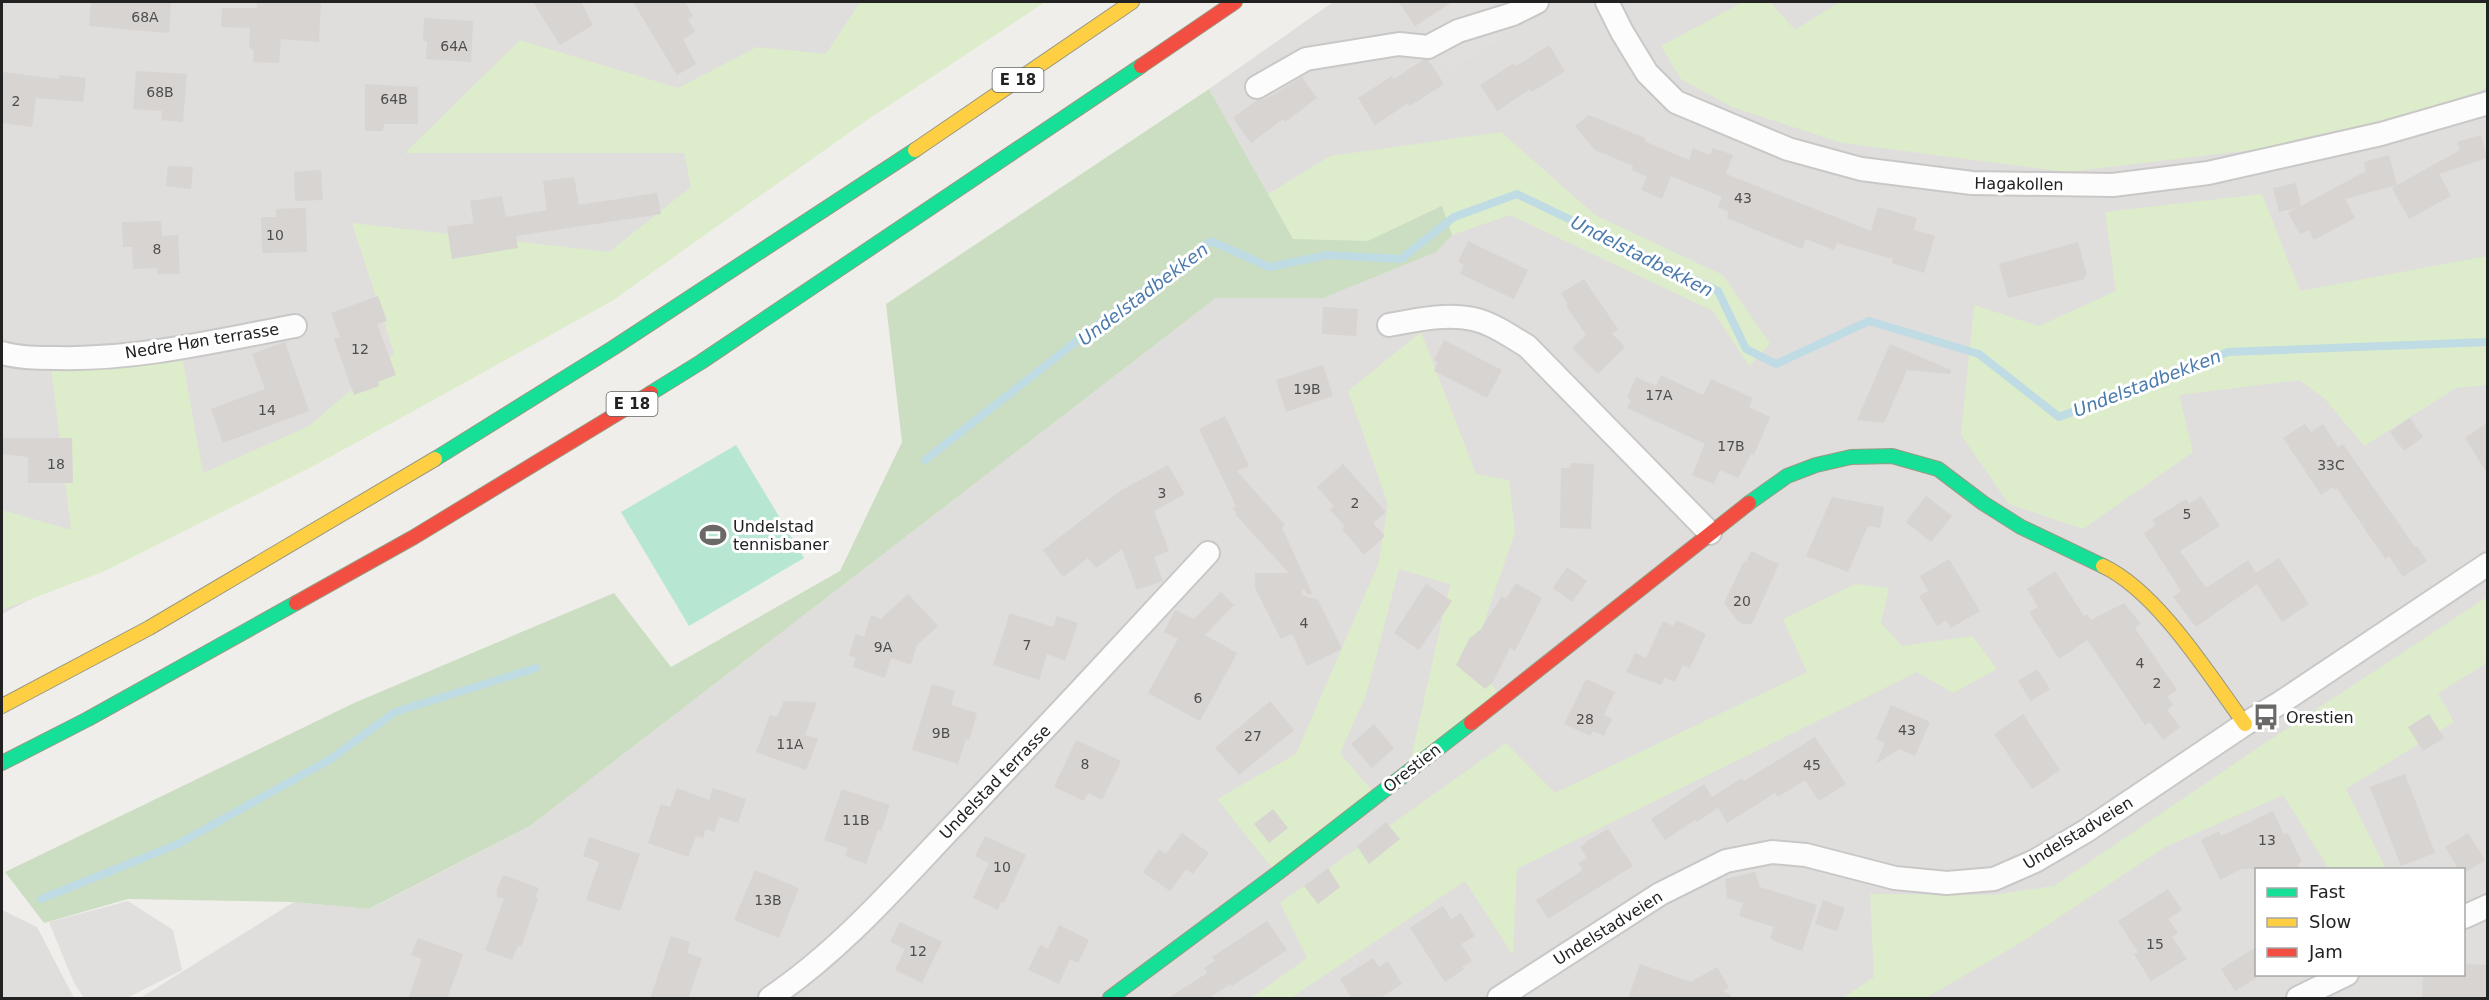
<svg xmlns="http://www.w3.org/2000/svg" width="2489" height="1000" viewBox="0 0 2489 1000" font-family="'DejaVu Sans',sans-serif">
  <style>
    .residential { fill: #dfdedc; fill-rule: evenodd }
    .grass { fill: #ddeccb }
    .forest { fill: #cbdec1 }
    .pitch { fill: #b7e6d2 }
    .parking { fill: #e0dfde }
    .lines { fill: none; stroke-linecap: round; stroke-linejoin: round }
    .stream { stroke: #bfdbe3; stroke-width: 8 }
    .building { fill: #d7d4d2 }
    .street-casing { stroke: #c9c8c7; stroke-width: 26 }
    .fast-casing { stroke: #999a82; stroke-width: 16 }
    .slow-casing { stroke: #999a82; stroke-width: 16 }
    .jam-casing { stroke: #999a82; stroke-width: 16 }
    .street { stroke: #fdfcfc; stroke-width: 22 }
    .fast { stroke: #16e098; stroke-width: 14 }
    .slow { stroke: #ffcf43; stroke-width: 14 }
    .jam { stroke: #f24e42; stroke-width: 14 }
    .labels { text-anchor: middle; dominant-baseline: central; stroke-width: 6; stroke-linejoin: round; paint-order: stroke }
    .number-label { font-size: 14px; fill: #4f4e4e }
    .shield { fill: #fff; stroke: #646464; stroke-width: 1.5 }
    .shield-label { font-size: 15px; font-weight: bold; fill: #222 }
    .street-label { font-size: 16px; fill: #222; stroke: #fff }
    .poi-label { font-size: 16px; fill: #222; stroke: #fff; text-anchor: start }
    .water-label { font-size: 18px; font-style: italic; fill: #4a7aab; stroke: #fff }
  </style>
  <rect width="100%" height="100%" fill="#f0eeeb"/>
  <g class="residential">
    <path d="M2,2H1013L367,424L2,614Z"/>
    <path d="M1333,2H2487V998H140L294,902L370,909L530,826L1216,298H1323L1209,89ZM2256,870H2464V974H2256Z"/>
    <path d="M2,910L37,927L74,998H2Z"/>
  </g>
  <g class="grass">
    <path d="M860,2H1045L867,120L612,301L321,462L105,571L2,610V510L71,530L51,367L182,357L203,473L309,426L394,353L352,223L609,252L691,187L684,153H405L520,40L678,88L757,47L826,54Z"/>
    <path d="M1743,2H1770L1795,30L1839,2H2487V88L2400,120L2252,150L2067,172L1842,143L1732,107L1681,79L1661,46Z"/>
    <path d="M1501,132L1595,215L1723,275L1770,344L1749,366L1713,311L1510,215L1452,235L1441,206L1368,241L1293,240L1268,194L1330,156Z"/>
    <path d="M2262,194L2300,291L2487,256V385L2456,388L2364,446L2325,399L2299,380L2179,395L2193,452L2083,529L2009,504L1961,435L1974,305L2039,326L2116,291L2105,212Z"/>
    <path d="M1421,332L1476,474L1509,480L1515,532L1473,655L1497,692L1410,762L1450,584L1399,569L1366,695L1340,753L1373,792L1272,868L1217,799L1296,754L1378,565L1388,504L1348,391Z"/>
    <path d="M1855,584L1889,588L1881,623L1902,646L1972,636L1997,669L1953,693L1917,672L1517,869L1513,955L1465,881L1291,998H1251L1307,958L1280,903L1506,743L1555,793L1807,672L1783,619Z"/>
    <path d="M2487,597V663L2438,693L2454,722L2346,789L2386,869H2329L2283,795L2165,847L2025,940L1926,998H1843L1874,977L1870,894L1994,895L2054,886L2262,745Z"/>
  </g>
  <path class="forest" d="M1209,89L1293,239L1368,241L1442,206L1452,235L1436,252L1323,298H1216L530,826L369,909L294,902L128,899L44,923L5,872L354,703L614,593L671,667L840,571L902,442L886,304Z"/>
  <path class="pitch" d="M736,445L804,558L689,626L621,512Z"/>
  <g class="parking">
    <path d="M1454,2H1487L1509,34L1449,73L1428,47L1417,26Z"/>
    <path d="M128,901L173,930L182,970L127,998H84L74,983L49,922Z"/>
  </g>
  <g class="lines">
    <g class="stream">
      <path d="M925,460L1101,322L1211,241L1269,267L1327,255L1401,259L1454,217L1517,194L1718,291L1746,349L1776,364L1869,321L1979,354L2059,417L2228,352L2488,342"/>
      <path d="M41,899L178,844L329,760L395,712L536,668"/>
    </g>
  </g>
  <g class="building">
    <path d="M91,2H171L169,33L89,26Z"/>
    <path d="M257,2H321L319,42L281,39L279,63L253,62L254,51L249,46L250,28L221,27L222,8H257Z"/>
    <path d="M533,2H581L593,25L560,45Z"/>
    <path d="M633,2H685L693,16L688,19L695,32L683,39L696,64L677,75Z"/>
    <path d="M1399,2H1452L1415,26Z"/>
    <path d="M424,18L473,21L471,62L426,59L427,41H423Z"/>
    <path d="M1549,45L1565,71L1532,92L1530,89L1497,111L1480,85L1514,63L1516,66Z"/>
    <path d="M1423,60H1428L1444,84L1410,106L1408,103L1375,125L1358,98L1392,76L1394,79Z"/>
    <path d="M136,71L187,74L183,122L161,120L162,111L133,109Z"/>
    <path d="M2,72L59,79L60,75L86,78L83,102L36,98L32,127L2,123Z"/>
    <path d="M1302,77L1317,98L1285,122L1283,119L1251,143L1233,118L1257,100L1267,98Z"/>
    <path d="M365,84L418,87V124H384L383,131H365Z"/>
    <path d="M1589,115L1645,138L1644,141L1689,160L1693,148L1710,155L1713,148L1733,155L1726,174L1871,231L1878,207L1917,218L1914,230L1935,236L1924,273L1892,263L1893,259L1837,243L1834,250L1806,239L1802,249L1727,218L1729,212L1718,207L1722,197L1671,176L1662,199L1641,190L1647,177L1632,170L1633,166L1595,150L1575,126Z"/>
    <path d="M2481,135L2487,158L2439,174L2451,196L2409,219L2392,188L2460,150L2457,142Z"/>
    <path d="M2389,155L2397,185L2345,199L2355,218L2314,240L2309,230L2300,234L2288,213L2297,208L2279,212L2273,188L2296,183L2301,206L2366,171L2364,162Z"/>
    <path d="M168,166L193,167L191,189L166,186Z"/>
    <path d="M321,170L323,200L295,201L294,172Z"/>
    <path d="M574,177L579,205L657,193L661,214L516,236L518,248L452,259L447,227L474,223L470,201L502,196L506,217L547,210L543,181Z"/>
    <path d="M306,208L307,252L262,253L261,217H276V209Z"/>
    <path d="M161,221L162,236L178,235L180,274H157V268L133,269L132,247H123L122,222Z"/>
    <path d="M1468,241L1528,270L1514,299L1460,274L1464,265L1458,262Z"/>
    <path d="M2078,242L2087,275L2085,276V279L2008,298L1999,264Z"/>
    <path d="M1584,279L1618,329L1612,334L1625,347L1598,374L1572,348L1586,335L1566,306L1568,304L1561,293Z"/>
    <path d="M378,296L387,321L377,324L396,375L378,382L379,386L354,395L334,339L340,337L331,313Z"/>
    <path d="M1323,307L1358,309L1356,336L1322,334Z"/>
    <path d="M1444,340L1502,370L1487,398L1434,371L1438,362L1434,360Z"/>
    <path d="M285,342L309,411L223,443L211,409L265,389L252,354Z"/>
    <path d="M1890,344L1951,370L1950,374L1907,370L1884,423L1857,420Z"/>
    <path d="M1323,365L1333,396L1286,412L1276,380Z"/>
    <path d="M1661,375L1703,395L1711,379L1753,398L1749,407L1770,417L1754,455L1751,454L1738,478L1720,470L1714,484L1692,475L1705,444L1627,408L1631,400L1627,398L1636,377L1656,386Z"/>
    <path d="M1225,416L1249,466L1237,471L1285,525L1282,528L1312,593L1309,595L1302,588V595L1318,600L1342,649L1307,666L1292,634L1281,639L1255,588V573H1289L1235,514L1236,512L1233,509L1236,506L1199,429Z"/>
    <path d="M2410,418L2423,437L2404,451L2390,432Z"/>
    <path d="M2487,423V473L2465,438Z"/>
    <path d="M2305,424L2311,432L2323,424L2338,447L2343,444L2415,547L2417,546L2427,561L2403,577L2389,556L2385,559L2337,488L2334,490L2333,487L2321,495L2283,438Z"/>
    <path d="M2,438H72L73,483H28V457L2,454Z"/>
    <path d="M1571,463L1594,464L1591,529L1560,528L1561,468H1570Z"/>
    <path d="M1343,464L1386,512L1373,523L1385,536L1364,555L1342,529L1345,526L1330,510L1334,506L1317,487Z"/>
    <path d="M1168,465L1185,494L1154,511L1169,551L1154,557L1163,581L1137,590L1122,549L1096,568L1088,558L1063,577L1043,550L1120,491Z"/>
    <path d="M1926,496L1952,516L1931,542L1906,522Z"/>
    <path d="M2201,496L2220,526L2180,551L2206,588L2248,560L2256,573L2279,558L2309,604L2282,622L2257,584L2196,627L2173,597L2181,591L2144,533L2156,525L2152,520L2186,499L2189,504Z"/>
    <path d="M1832,497L1884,507L1880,528L1868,526L1848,572L1806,556Z"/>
    <path d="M1751,551L1779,564L1752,624H1743L1738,621L1724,603L1744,561L1746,562Z"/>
    <path d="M1949,559L1980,611L1951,628L1946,620L1937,626L1919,596L1928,591L1920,576Z"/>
    <path d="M1567,567L1587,581L1572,602L1553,588Z"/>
    <path d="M2055,571L2084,616L2087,614L2091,620L2124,603L2141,624L2135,628L2177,690L2167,697L2173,705L2167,710L2180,727L2163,740L2150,722L2145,725L2087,640L2059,659L2029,612L2038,607L2027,589Z"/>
    <path d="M1516,583L1542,598L1515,651L1510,648L1493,682L1485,689L1456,665L1469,639L1481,629L1502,596L1506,599Z"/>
    <path d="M1426,584L1452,601L1419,650L1394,633Z"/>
    <path d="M1221,592L1234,605L1205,635L1237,653L1200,721L1148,693L1178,639L1164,632L1175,610L1194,619Z"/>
    <path d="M908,594L938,626L917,645L911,665L891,658L885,678L853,667L856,658L849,655L856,634L864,637L871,615L881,619Z"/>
    <path d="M1010,613L1053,627L1057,616L1078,623L1065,661L1047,654L1039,680L993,665Z"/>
    <path d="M1676,620L1706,634L1690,668L1683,665L1675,682L1665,677L1661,685L1626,672L1635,653L1646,658L1663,621L1673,626Z"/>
    <path d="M2037,669L2050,689L2031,701L2018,681Z"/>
    <path d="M1586,679L1615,692L1604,715L1612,719L1604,736L1593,731L1590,736L1564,724Z"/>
    <path d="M932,684L955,691L951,705L977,713L969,740L966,739L958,764L912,750Z"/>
    <path d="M784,701L817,702L805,735L818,739L806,770L756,752L770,715L777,717Z"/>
    <path d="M1270,701L1294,730L1239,775L1215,748Z"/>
    <path d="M1891,705L1930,722L1915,756L1899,749L1876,764L1885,743L1876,739Z"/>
    <path d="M2023,714L2060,770L2032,789L1994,734Z"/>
    <path d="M2429,714L2444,738L2423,751L2408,727Z"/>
    <path d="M1374,724L1394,748L1372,768L1351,744Z"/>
    <path d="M1815,737L1846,784L1819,801L1805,780L1778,797L1775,793L1727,823L1718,808L1697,822L1695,820L1665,840L1651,819L1704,784L1712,797L1742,778L1744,781Z"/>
    <path d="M1076,740L1121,761L1102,800L1088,793L1084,801L1054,787Z"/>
    <path d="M2405,774L2435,853L2401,866L2370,787Z"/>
    <path d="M677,788L709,800L713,788L746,799L738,823L719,817L714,832L706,829L703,838L696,836L688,857L648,843L661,804L670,807Z"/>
    <path d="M842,789L890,805L881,831L878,830L866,864L845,856L848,848L824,840Z"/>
    <path d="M1273,809L1288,828L1269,843L1254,824Z"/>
    <path d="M2273,811L2284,835L2288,833L2302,862L2298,864L2300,869H2241L2220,880L2201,840L2219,831L2221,836Z"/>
    <path d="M1386,822L1400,839L1369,864L1357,846Z"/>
    <path d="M1608,829L1633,866L1548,919L1536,900L1583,870L1578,863L1587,858L1580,847L1586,843L1585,842Z"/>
    <path d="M1182,833L1209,853L1193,874L1186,869L1170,891L1143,872L1159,849L1166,854Z"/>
    <path d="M2468,833L2485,860L2463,874V870H2459L2445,847Z"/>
    <path d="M985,836L1026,855L1004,903L1001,902L998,910L973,898L989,863L975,856Z"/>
    <path d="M589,837L640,854L620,911L586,900L599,862L583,856Z"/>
    <path d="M1328,868L1340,887L1318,904L1304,886Z"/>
    <path d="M755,870L799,888L779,938L734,920Z"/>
    <path d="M1755,872L1760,887L1817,905L1802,951L1774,941L1770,938L1774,927L1739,916L1743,903L1727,898L1725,879Z"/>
    <path d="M503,875L539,888L535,898L538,899L521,947L518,946L512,960L485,950L504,899L497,897L498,893L496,892Z"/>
    <path d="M2168,889L2182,910L2168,919L2178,933L2172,937L2187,959L2151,981L2134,954L2138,952L2118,921Z"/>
    <path d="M1823,900L1845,908L1837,931L1815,924Z"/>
    <path d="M1443,906L1451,919L1461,913L1475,936L1461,944L1472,961L1462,967L1464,969L1445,982L1410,928Z"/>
    <path d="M1267,921L1287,950L1232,986L1230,984L1208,999H1167L1207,973L1204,968L1215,961L1212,957Z"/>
    <path d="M900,922L942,942L922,983L895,970L905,949L890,942Z"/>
    <path d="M1059,925L1089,940L1078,963L1070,959L1059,984L1028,970L1040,945L1048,949Z"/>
    <path d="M671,936L690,942L687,953L702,958L688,999H650Z"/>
    <path d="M418,938L463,954L447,999H408L422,959L411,955Z"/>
    <path d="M2256,947V978L2235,991L2221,969Z"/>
    <path d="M1373,958L1379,967L1388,961L1402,984L1379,999H1352L1340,979Z"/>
    <path d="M1640,964L1691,982L1717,967L1729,988L1723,991L1731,995L1730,999H1628Z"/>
    <path d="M2466,964L2487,965V999H2422L2423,975H2463L2466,973Z"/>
  </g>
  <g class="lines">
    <g class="street-casing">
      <g id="street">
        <path d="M1607,2L1622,32L1647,73L1676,102L1788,149L1861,169L1972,183L2113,185L2208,173L2381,134L2488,103"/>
        <path d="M1257,87L1306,59L1399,44L1428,47L1458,31L1513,14L1537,2"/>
        <path d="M1389,325C1415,320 1447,313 1473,319C1492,323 1510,336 1527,346L1710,533"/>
        <path d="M2,353C20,358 38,358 57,358C137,360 216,341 295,326"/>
        <path d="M2464,917L2488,906"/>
        <path d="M770,998C841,950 897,885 955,824C1040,734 1124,644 1208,553"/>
        <path d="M1499,998L1660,894L1726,861L1772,852L1806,855L1895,878L1947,883L1994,879L2035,861L2086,831L2245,724L2280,703L2488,564"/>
        <path d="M2298,998L2347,974"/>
      </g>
    </g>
    <g class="fast-casing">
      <g id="fast">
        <path d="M651,393L701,362L1141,66"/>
        <path d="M435,459L613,348L915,150"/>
        <path d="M1749,503L1787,476L1816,465L1851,457L1892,456L1938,469L1983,503L2021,527L2103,566"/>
        <path d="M2,763L88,719L296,603"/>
        <path d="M1110,998L1279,872L1471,723"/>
      </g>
    </g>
    <g class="slow-casing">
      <g id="slow">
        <path d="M915,150L1132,2"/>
        <path d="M2103,566C2158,592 2209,675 2245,724"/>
        <path d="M2,706L149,628L435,459"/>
      </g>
    </g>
    <g class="jam-casing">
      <g id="jam">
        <path d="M1141,66L1235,2"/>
        <path d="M296,603L414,537L651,393"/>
        <path d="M1471,723L1749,503"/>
      </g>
    </g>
    <use href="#street" class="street"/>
    <use href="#fast" class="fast"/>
    <use href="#slow" class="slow"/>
    <use href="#jam" class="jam"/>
  </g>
  <defs>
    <g id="stadium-bare" transform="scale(2.07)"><path d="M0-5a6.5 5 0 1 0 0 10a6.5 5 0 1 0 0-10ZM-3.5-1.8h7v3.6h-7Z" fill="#6a6968" stroke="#fff" stroke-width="2.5" paint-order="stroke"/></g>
    <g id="bus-bare" transform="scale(2.07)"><path d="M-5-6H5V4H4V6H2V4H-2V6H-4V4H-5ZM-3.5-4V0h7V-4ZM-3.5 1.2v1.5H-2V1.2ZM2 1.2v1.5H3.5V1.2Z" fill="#6a6968" stroke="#fff" stroke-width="2.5" paint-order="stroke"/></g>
  </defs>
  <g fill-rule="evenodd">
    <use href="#stadium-bare" x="713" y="535"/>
    <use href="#bus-bare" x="2266" y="717"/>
  </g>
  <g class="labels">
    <g class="number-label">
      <text x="145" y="17">68A</text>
      <text x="454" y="46">64A</text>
      <text x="160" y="92">68B</text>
      <text x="394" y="99">64B</text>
      <text x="16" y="101">2</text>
      <text x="1743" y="198">43</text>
      <text x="275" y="235">10</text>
      <text x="157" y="249">8</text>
      <text x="360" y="349">12</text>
      <text x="1307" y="389">19B</text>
      <text x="1659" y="395">17A</text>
      <text x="267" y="410">14</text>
      <text x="1731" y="446">17B</text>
      <text x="56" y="464">18</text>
      <text x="2331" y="465">33C</text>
      <text x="1162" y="493">3</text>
      <text x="1355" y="503">2</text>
      <text x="2187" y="514">5</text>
      <text x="1742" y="601">20</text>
      <text x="1304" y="623">4</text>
      <text x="1027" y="645">7</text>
      <text x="883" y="647">9A</text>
      <text x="2140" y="663">4</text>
      <text x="2157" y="683">2</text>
      <text x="1198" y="698">6</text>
      <text x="1585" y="719">28</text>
      <text x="1907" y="730">43</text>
      <text x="941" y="733">9B</text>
      <text x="1253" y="736">27</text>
      <text x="790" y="744">11A</text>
      <text x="1085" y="764">8</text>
      <text x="1812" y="765">45</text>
      <text x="856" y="820">11B</text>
      <text x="2267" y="840">13</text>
      <text x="1002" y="867">10</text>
      <text x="768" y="900">13B</text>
      <text x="2155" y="944">15</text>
      <text x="918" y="951">12</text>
    </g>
    <g class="shield">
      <rect x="992.5" y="68" width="51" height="24" rx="4.5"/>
      <rect x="606.5" y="392" width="51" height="24" rx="4.5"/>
    </g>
    <g class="shield-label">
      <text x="1018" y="80">E 18</text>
      <text x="632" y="404">E 18</text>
    </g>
    <g class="street-label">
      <text transform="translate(2019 184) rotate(1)">Hagakollen</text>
      <text transform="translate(202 341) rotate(-9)">Nedre Høn terrasse</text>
      <text transform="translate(1412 768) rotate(-38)">Orestien</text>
      <text transform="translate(995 782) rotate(-46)">Undelstad terrasse</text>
      <text transform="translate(2078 833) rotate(-31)">Undelstadveien</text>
      <text transform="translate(1608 928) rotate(-32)">Undelstadveien</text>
    </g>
    <g class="poi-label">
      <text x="733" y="526">Undelstad<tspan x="733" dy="18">tennisbaner</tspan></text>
      <text x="2286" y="717">Orestien</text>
    </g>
    <g class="water-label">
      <text transform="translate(1642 256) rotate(27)">Undelstadbekken</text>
      <text transform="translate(1143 294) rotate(-37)">Undelstadbekken</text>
      <text transform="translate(2147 383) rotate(-21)">Undelstadbekken</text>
    </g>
  </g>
  <rect width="2489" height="1000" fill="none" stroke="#222222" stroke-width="6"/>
  <rect x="2255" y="868" width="210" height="108" fill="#ffffff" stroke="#a7a7a7" stroke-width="1.5"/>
  <rect x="2267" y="888" width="30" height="9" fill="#16e098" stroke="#a7a7a7" stroke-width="1.5"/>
  <text x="2309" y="898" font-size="18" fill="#222222">Fast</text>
  <rect x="2267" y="918" width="30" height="9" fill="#ffcf43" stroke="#a7a7a7" stroke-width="1.5"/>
  <text x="2309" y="928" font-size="18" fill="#222222">Slow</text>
  <rect x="2267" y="948" width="30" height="9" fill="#f24e42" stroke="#a7a7a7" stroke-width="1.5"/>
  <text x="2309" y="958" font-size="18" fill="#222222">Jam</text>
</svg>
